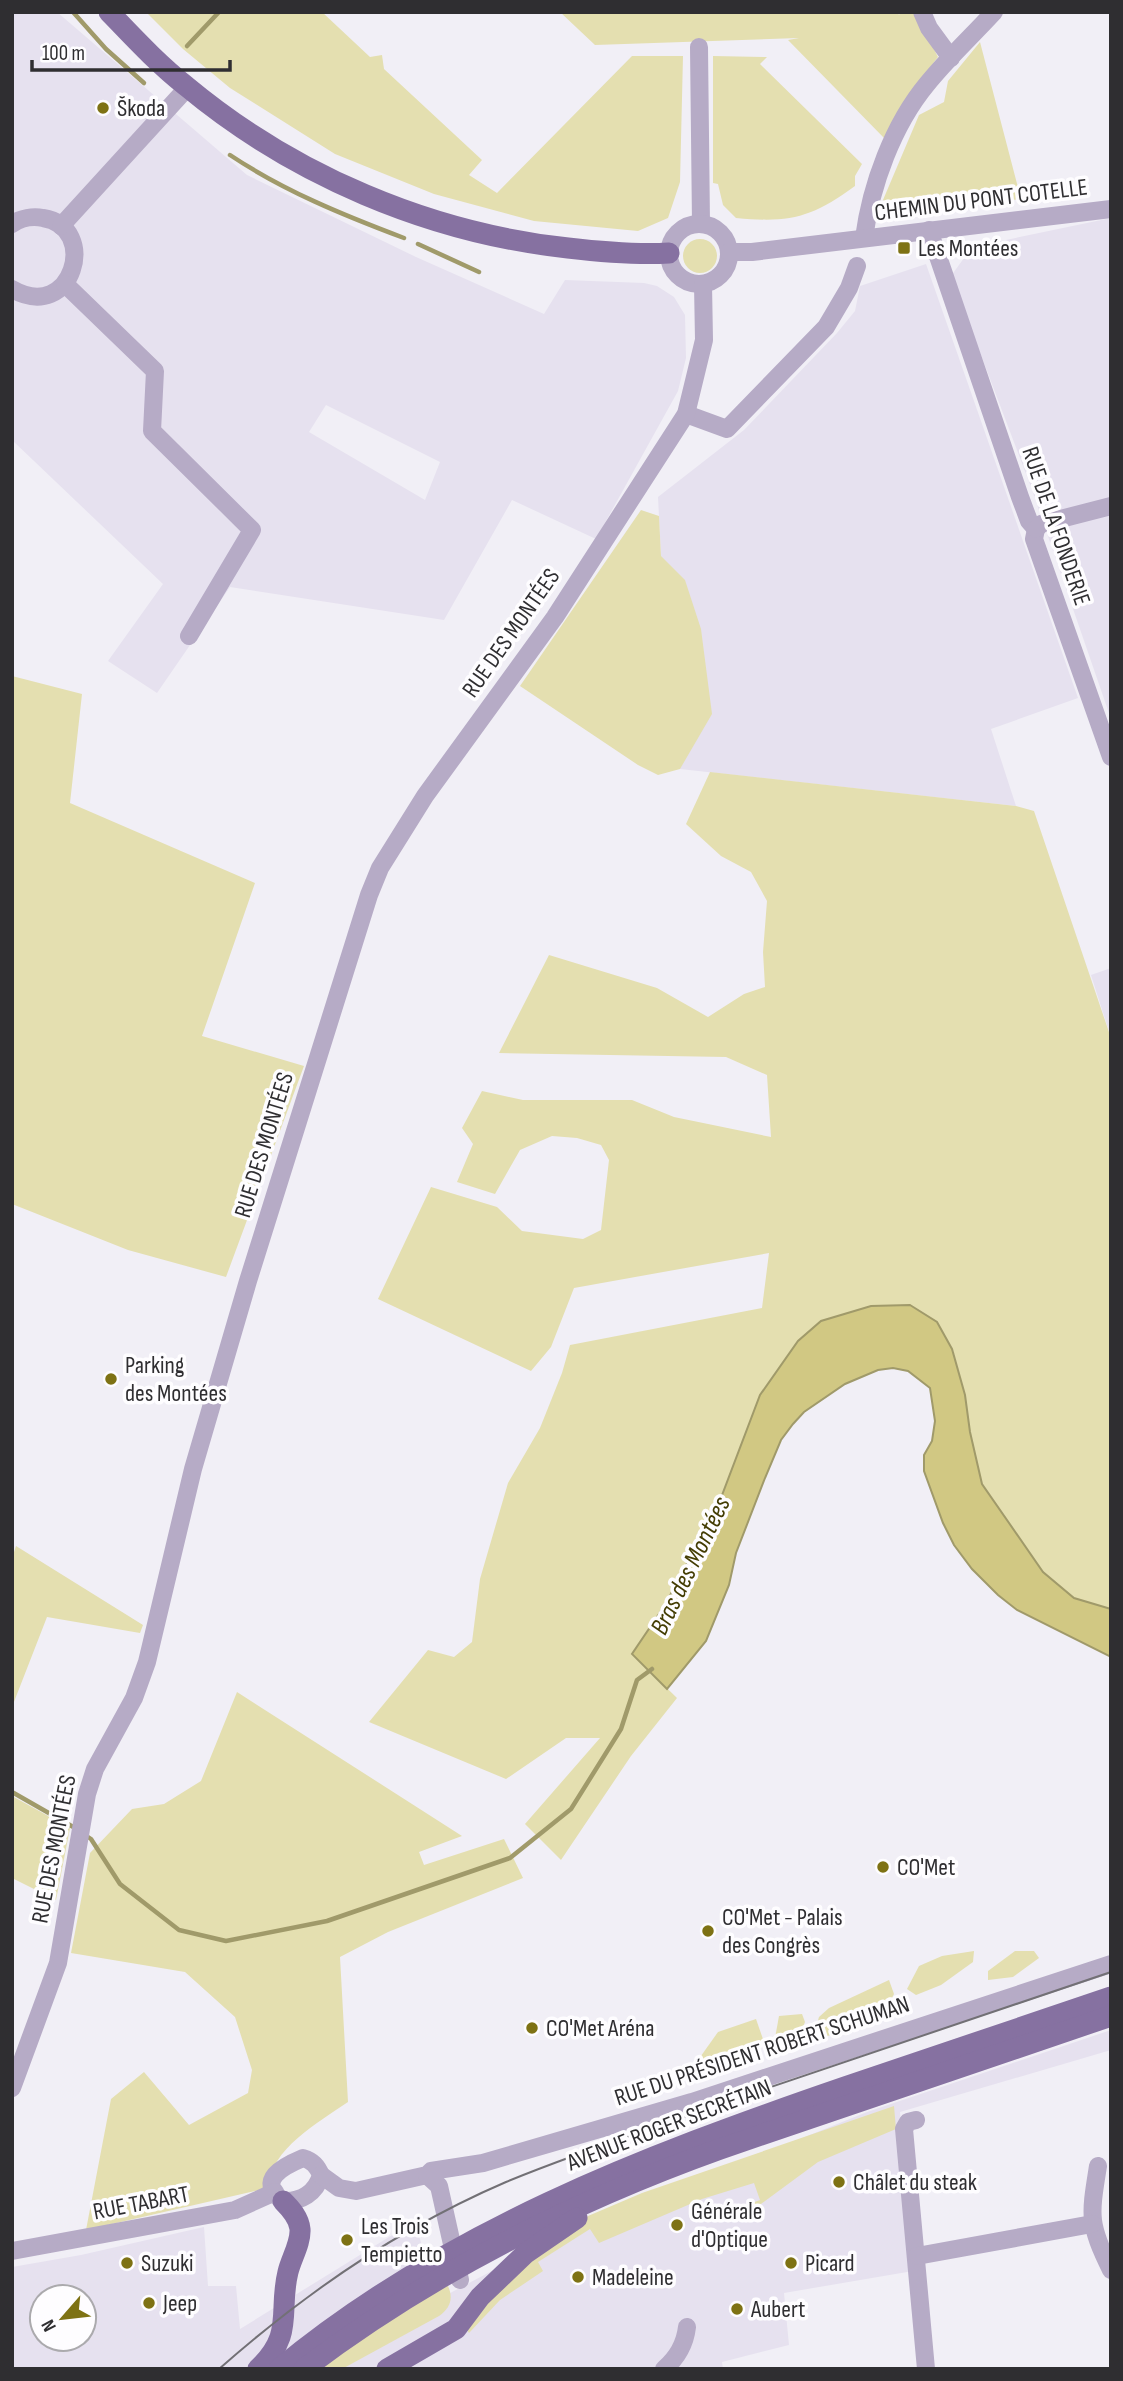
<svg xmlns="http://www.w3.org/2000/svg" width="1123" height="2381" viewBox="0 0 1123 2381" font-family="'Sofia Sans Condensed',sans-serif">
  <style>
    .built { fill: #e6e1ef; fill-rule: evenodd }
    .green { fill: #e4dfb0 }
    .water { fill: #d1c883; stroke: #a09a6a; stroke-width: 2 }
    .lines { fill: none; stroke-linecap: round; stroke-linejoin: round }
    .stream { stroke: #a09a6a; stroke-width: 4.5 }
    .minor { stroke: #b6abc6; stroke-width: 18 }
    .major { stroke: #8671a1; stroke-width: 21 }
    .tram { stroke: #727075; stroke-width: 2 }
    .poi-dot { fill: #7e7214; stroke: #fefdff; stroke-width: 2.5 }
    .labels { text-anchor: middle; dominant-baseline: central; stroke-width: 7; stroke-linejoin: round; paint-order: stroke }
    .poi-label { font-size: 24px; fill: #2f2e31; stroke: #fefdff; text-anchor: start }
    .street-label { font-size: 24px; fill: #2f2e31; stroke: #fefdff }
    .water-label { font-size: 26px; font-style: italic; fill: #443d04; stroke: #fefdff }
  </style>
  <rect width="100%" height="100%" fill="#f1eff6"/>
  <g class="built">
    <path d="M12,12H57L247,175L416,257L544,314L565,280L644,283L657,286L674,297L685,315L686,358L678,391L596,539L512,500L444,620L230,587L157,693L108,661L163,584L12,440ZM326,405L440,462L425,500L309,432Z"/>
    <path d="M1111,218V719L1031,487L951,276L972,247Z"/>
    <path d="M926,264L1078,698L991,729L1016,806L680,769L661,556L658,497L744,430L837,333L855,311L860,286Z"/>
    <path d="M1111,968V1038L1091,975Z"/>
    <path d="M1111,2030V2050L900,2112L913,2271L784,2293L789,2345L722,2362L723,2369H12V2267L81,2255L204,2227L208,2286H236L240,2329L415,2221L437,2300L556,2237L867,2112ZM42,2297H84V2339H42Z"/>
  </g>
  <g class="green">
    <path d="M146,12H322L370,57L382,55L384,69L482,160L469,175L497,193L632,56H683L680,182L668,218L638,231L534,221L434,194L335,154L230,88L183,49Z"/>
    <path d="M560,12H901L898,15L904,12H915L938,57L922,78L885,139L788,40L799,38L595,45Z"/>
    <path d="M980,42L1021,199L979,204L958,198L939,207L904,210L883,200L919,115L944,102L948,81Z"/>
    <path d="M713,56L767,57L760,64L862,164L855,176V186C811,218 790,223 736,218L723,205L718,184L713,183Z"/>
    <circle cx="700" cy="256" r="17"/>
    <path d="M641,510L659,516L661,556L685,580L701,629L712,714L680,769L658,775L638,765L520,686Z"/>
    <path d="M12,676L82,694L70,803L255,883L202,1036L304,1066L226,1277L128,1250L12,1204Z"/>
    <path d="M710,772L1016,806L1034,811L1111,1038V1609L1074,1598L1043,1572L982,1484L970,1432L965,1395L953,1350L937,1322L760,1395L719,1503L665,1605L632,1654L677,1698L631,1756L561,1860L525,1824L600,1738H566L506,1779L369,1722L428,1650L454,1657L472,1642L480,1579L508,1483L540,1428L562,1373L570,1345L762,1308L769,1253L574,1288L551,1347L531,1371L378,1299L431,1187L497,1207L522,1231L583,1239L601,1230L609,1160L601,1145L577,1138L552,1136L520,1150L495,1194L457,1182L473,1144L462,1128L482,1091L523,1100H632L674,1117L771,1137L767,1075L726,1057L499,1053L549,955L657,988L708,1017L744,994L765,987L763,952L767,901L751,872L721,856L686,824Z"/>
    <path d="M16,1546L143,1625L140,1633L47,1617L12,1707V1558Z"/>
    <path d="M237,1692L462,1836L419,1852L424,1865L504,1839L523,1878L388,1932L340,1957L348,2102C319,2122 270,2149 268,2188L86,2230L111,2099L144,2072L189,2125L248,2093L252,2070L235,2017L185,1972L71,1953L90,1853L132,1809L164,1804L201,1781Z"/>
    <path d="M12,1796L70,1828L56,1900L12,1878Z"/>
    <path d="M974,1951L973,1962L941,1985L916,1995L907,1989L919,1966L942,1956Z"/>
    <path d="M1015,1951H1034L1039,1958L1013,1977L988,1980V1971Z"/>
    <path d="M889,1980L894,1994L881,2019L815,2040L813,2037L819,2017L829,2008Z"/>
    <path d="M802,2014L805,2022L794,2050L780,2054L775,2038L779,2016Z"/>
    <path d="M756,2019L764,2042L726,2071L699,2080L691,2070L718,2032Z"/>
    <path d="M894,2106L896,2129L818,2162L754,2209L752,2203L760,2200L754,2183L702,2199L599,2243L590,2229L538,2262L543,2271L500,2300L469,2333L465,2327L531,2252L588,2216L642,2193Z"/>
    <path d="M447,2284C454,2297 451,2308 439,2316L342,2369H316Z"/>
  </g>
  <path class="water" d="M910,1305L937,1322L952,1349L965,1395L970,1432L982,1484L1043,1572L1074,1598L1111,1609V1657L1017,1610L998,1595L972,1569L954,1545L943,1523L924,1471V1455L932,1441L935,1421L930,1388L908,1371L893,1368L878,1370L845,1384L804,1412L793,1424L781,1440L765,1478L736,1553L729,1585L706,1641L667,1689L632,1654L665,1605L719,1503L760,1395L798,1341L821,1321L871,1306Z"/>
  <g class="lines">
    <g class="stream">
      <path d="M73,12L106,49L144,83"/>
      <path d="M187,46L219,12"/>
      <path d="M230,155C284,191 343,215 404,238"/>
      <path d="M418,244L479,272"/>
      <path d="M12,1792L75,1828"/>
      <path d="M85,1835L91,1839L120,1884L179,1930L226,1941L327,1921L510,1858L571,1809L621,1729L637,1680L652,1669"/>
    </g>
    <g class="minor">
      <path d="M922,12L929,28L951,58"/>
      <path d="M699,47L701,224"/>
      <path d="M12,224C21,218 33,216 43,218C100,227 73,324 12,289"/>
      <circle cx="699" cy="254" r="30"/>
      <path d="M61,226L187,88"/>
      <path d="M929,230L1020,497L1029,521L1036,529"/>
      <path d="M864,238C871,185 893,125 927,84C947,59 972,36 994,12"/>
      <path d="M729,252H752L1111,209"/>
      <path d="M65,284L155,371L152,431L252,530L189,636"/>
      <path d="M686,414L727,429L826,327L849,288L857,266"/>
      <path d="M1036,529L1034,539L1111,757"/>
      <path d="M1036,529L1041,524L1111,506"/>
      <path d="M12,2088L58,1963L87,1794L95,1769L134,1698L147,1662L193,1469L248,1281L369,895L380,868L425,796L555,617L686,414L704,340L703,284"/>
      <path d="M916,2120L908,2122L904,2129L926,2369"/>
      <path d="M303,2158C313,2161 317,2166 321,2175C316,2193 301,2202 283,2201C255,2180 284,2166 303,2158Z"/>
      <path d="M1098,2166C1090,2216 1088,2223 1111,2270"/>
      <path d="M321,2175L339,2188L356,2191L427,2175L431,2171L483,2163L692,2102L1111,1964"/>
      <path d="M427,2175L439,2186L460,2280"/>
      <path d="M12,2251L235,2210L275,2192"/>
      <path d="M917,2256L1092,2224"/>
      <path d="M664,2369C677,2358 685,2344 687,2327"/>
    </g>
    <g class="major">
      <path d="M109,12C134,38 158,64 186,86C293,175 429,233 568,248C602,252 635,255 669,253"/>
      <path d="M258,2369C295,2334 278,2312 288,2272C291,2259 301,2243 300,2229C299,2218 291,2209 283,2201"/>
      <path d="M279,2369C444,2232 644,2156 845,2087C933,2057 1022,2027 1111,1997"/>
      <path d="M304,2369C431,2273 572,2202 720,2149L1111,2016"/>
      <path d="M387,2369L456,2329L480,2297L526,2253L577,2218"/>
    </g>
    <path class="tram" d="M219,2369C305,2293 401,2227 506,2182C586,2149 669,2123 750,2094C870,2053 990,2012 1111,1972"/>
  </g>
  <g class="poi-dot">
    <circle cx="103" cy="108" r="7"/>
    <rect x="897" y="241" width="14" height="14" rx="3.5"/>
    <circle cx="111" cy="1379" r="7"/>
    <circle cx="883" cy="1867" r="7"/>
    <circle cx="708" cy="1931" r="7"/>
    <circle cx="532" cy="2028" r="7"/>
    <circle cx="839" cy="2182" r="7"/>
    <circle cx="677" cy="2225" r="7"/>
    <circle cx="347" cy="2240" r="7"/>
    <circle cx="127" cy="2263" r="7"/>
    <circle cx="791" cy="2263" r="7"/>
    <circle cx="578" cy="2277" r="7"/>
    <circle cx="149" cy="2303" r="7"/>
    <circle cx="737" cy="2309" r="7"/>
  </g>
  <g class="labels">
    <g class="poi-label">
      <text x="117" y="108">Škoda</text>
      <text x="918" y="248">Les Montées</text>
      <text x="125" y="1365">Parking<tspan x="125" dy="28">des Montées</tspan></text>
      <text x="897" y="1867">CO'Met</text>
      <text x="722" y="1917">CO'Met - Palais<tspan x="722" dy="28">des Congrès</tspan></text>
      <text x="546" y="2028">CO'Met Aréna</text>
      <text x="853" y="2182">Châlet du steak</text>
      <text x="691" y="2211">Générale<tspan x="691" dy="28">d'Optique</tspan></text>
      <text x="361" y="2226">Les Trois<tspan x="361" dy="28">Tempietto</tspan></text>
      <text x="141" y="2263">Suzuki</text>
      <text x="805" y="2263">Picard</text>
      <text x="592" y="2277">Madeleine</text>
      <text x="163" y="2303">Jeep</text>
      <text x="751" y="2309">Aubert</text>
    </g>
    <g class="street-label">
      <text transform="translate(981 200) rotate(-7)">CHEMIN DU PONT COTELLE</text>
      <text transform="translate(1056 526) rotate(71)">RUE DE LA FONDERIE</text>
      <text transform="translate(511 633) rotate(-55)">RUE DES MONTÉES</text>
      <text transform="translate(264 1145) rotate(-73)">RUE DES MONTÉES</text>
      <text transform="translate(54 1849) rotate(-79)">RUE DES MONTÉES</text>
      <text transform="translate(762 2051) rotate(-18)">RUE DU PRÉSIDENT ROBERT SCHUMAN</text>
      <text transform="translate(669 2125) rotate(-21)">AVENUE ROGER SECRÉTAIN</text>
      <text transform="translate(141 2203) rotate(-11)">RUE TABART</text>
    </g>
    <g class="water-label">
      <text transform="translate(691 1566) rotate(-64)">Bras des Montées</text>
    </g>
  </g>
  <rect width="1123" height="2381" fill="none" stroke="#2f2e31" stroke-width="28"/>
  <g transform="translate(63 2318) rotate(242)"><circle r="33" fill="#fefdff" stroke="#abaaad" stroke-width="2"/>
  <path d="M0-5L12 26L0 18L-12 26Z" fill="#7e7214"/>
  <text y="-10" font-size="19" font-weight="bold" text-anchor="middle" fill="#2f2e31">N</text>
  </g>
  <path d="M32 60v10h198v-10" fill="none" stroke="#2f2e31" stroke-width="3.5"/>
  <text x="42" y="60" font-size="21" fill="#2f2e31" stroke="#fefdff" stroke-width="5" paint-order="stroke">100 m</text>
</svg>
